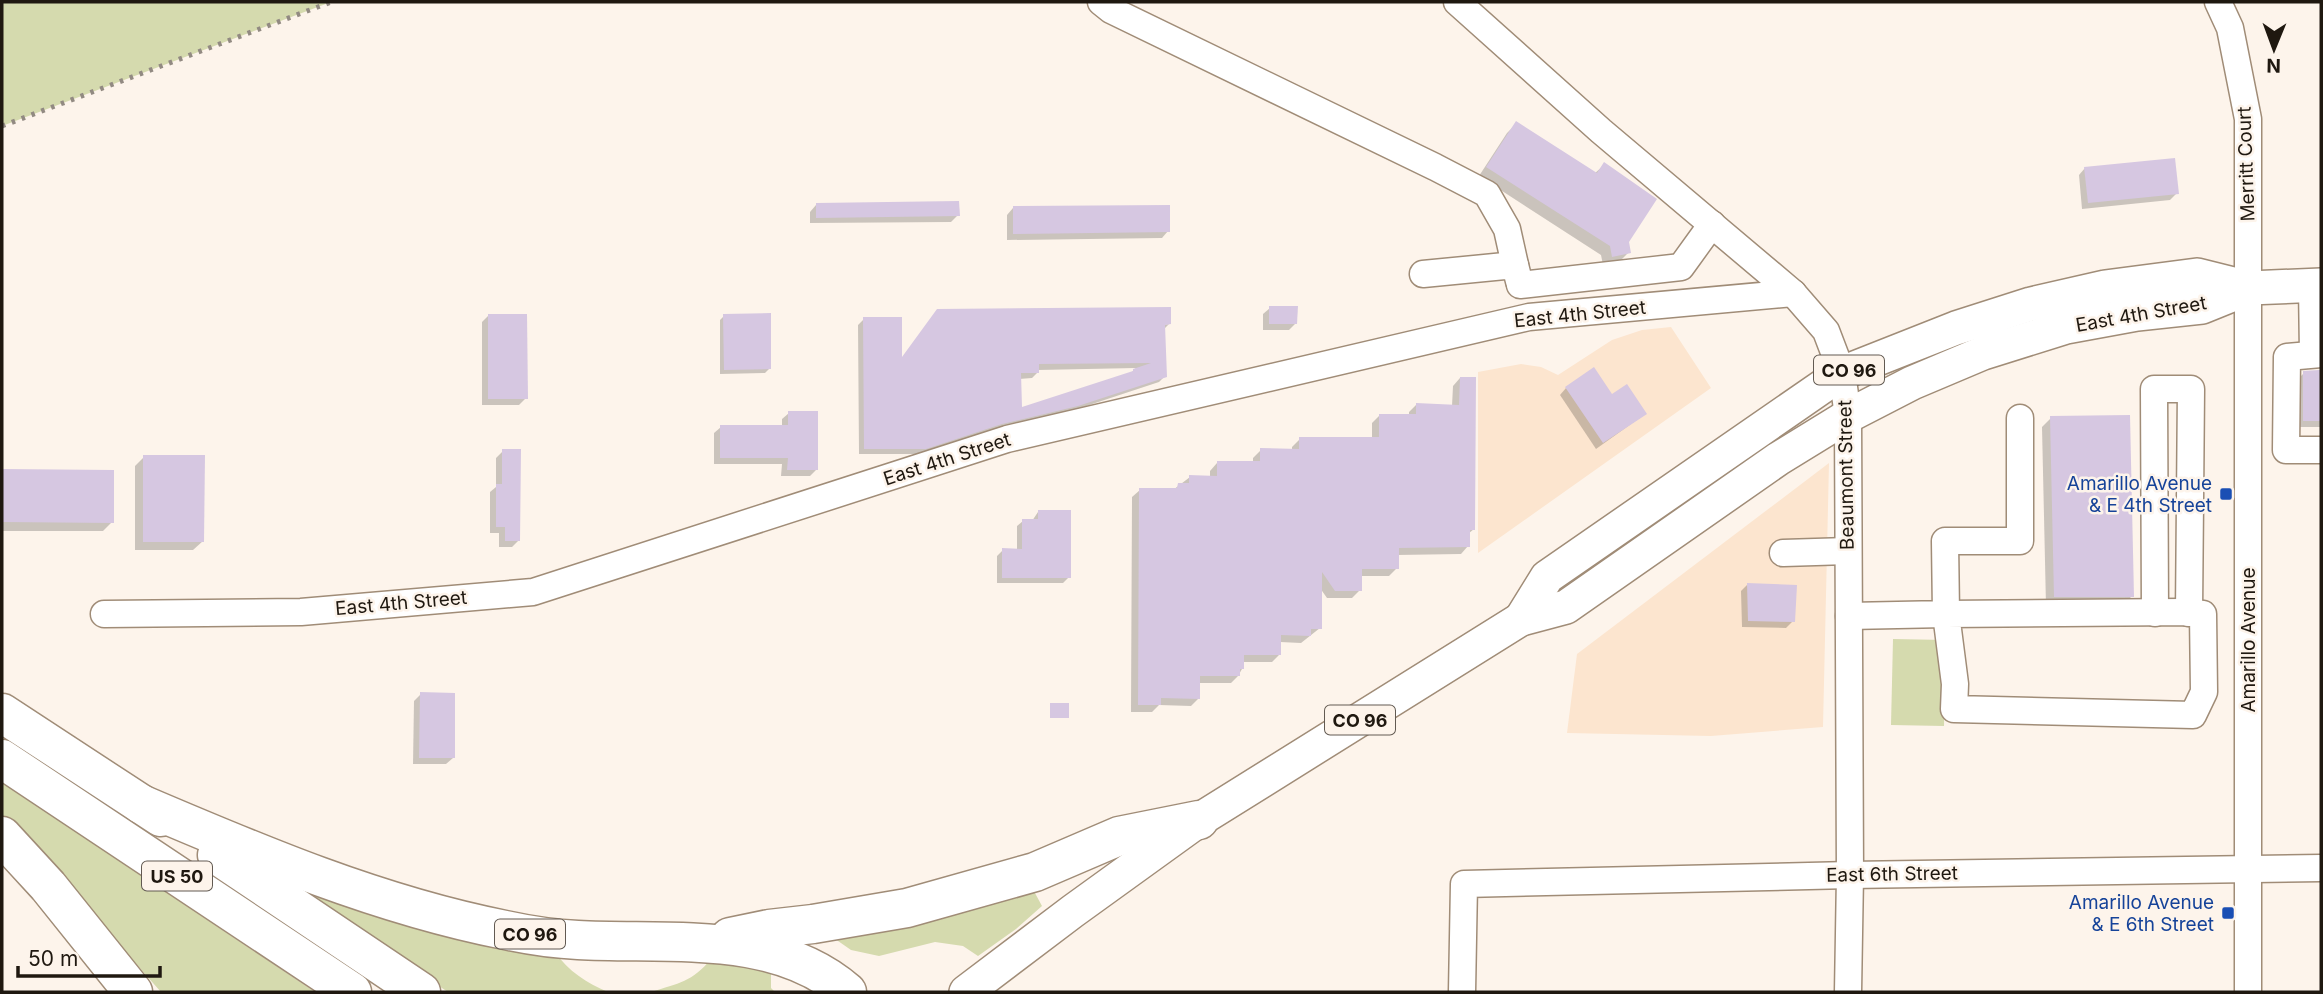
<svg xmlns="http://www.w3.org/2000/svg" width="2323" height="994" viewBox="0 0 2323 994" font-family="Inter,sans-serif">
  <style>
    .built { fill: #fce5cf }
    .green { fill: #d5daae }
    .shadow { fill: #0003; fill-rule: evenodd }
    .building { fill: #d6c7e1; fill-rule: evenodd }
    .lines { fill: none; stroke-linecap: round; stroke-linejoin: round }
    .minor-casing { stroke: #a08c77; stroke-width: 29 }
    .major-casing { stroke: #a08c77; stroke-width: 36 }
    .highway-casing { stroke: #a08c77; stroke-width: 41 }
    .minor { stroke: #fff; stroke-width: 26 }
    .major { stroke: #fff; stroke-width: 33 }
    .highway { stroke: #fff; stroke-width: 38 }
    .rail { stroke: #928a82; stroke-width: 5; stroke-dasharray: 3.5 7; stroke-linecap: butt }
    .transit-dot { fill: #1a4fb4; stroke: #fdf4eb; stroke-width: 2.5 }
    .labels { text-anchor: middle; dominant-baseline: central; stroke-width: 5; stroke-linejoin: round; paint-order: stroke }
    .shield { fill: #fdf4eb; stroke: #625a52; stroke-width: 2 }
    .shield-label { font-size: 18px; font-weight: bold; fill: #1f1810 }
    .street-label { font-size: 19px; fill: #1f1810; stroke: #fdf4eb }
    .transit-label { font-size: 19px; fill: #164399; stroke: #fdf4eb; text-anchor: end }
  </style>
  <rect width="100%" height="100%" fill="#fdf4eb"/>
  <g class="built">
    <path d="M1671,327L1711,388L1478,553V372L1521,364L1541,367L1558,375L1612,340L1642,330Z"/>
    <path d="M1829,463L1823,727L1711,736L1567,733L1577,654Z"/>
  </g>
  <g class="green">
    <path d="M2,2H331L2,126Z"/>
    <path d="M1893,639L1946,640L1944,726L1891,725Z"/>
    <path d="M2,782L315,992H161L45,861L2,818Z"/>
    <path d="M255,865L555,952C568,971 587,983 608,992H448Z"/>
    <path d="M1029,882L1042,906L1016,929L978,956L963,946L935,942L879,956L851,950L828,934Z"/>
    <path d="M711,959L771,965V988L775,992H651C679,983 692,982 711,959Z"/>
  </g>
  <g class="shadow">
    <path d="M1516,124L1594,174L1604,165L1629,252L1620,261L1603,265L1601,255L1479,176L1507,133Z"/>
    <path d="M2085,168L2177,193L2170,200L2082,209L2079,175Z"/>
    <path d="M816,205L958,215L951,222L810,223V212Z"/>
    <path d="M1013,208L1168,231L1162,238L1007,240V215Z"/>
    <path d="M1270,308L1296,323L1289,330H1263V314Z"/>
    <path d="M488,316L526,398L519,405H482V322Z"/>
    <path d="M724,316L769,369L765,373L720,374V320Z"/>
    <path d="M864,319L901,360L1169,324L1164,329L1165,376L1159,382L1071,411L919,454H859L858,325ZM1136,368L1131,373L1021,409L1019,379L1032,378L1038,372V370Z"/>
    <path d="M2304,373H2321V427H2297V380Z"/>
    <path d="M1460,378L1474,529L1468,534V546L1461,554L1397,555V568L1389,576H1360V590L1352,598H1327L1320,588V628L1301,643L1280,642L1279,655L1272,662H1242V669L1238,676L1231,683H1199V698L1191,706L1159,705L1152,712H1131L1132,497L1140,490H1173L1190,477H1210V471L1217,463H1253V458L1261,450H1292V447L1300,439H1372V423L1380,415L1409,416V412L1416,405L1452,406L1453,386Z"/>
    <path d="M1566,388L1612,397L1645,414L1596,449L1560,395Z"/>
    <path d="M789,413L816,470L810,476H781L782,464H714V433L721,427H782V419Z"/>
    <path d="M2051,418L2132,596L2123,605L2046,606L2042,427Z"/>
    <path d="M503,451L519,540L512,547H499V533H490V492L496,487V458Z"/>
    <path d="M144,457L203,541L193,550H135V466Z"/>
    <path d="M2,471L112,472V522L103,531H2Z"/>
    <path d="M1038,512L1069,577L1063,583H997V556L1003,550H1017V526L1023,521H1032Z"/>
    <path d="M1748,584L1793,621L1786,628L1742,627L1741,591Z"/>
    <path d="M421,694L453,758L446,764H413L414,701Z"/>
  </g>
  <g class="building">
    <path d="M1516,121L1597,173L1604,162L1657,199L1629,242L1631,253L1612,257L1610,246L1486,167Z"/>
    <path d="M2175,158L2179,194L2088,203L2084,167Z"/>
    <path d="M959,201L960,216L816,218V203Z"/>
    <path d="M1170,205V232L1013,234V206Z"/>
    <path d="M1269,306H1298L1297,324H1269Z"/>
    <path d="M1171,307V324L1165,325L1167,377L1078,406L1002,424L926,449H864L863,317H902V357L937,309ZM1151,363L1133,369V371L1022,407L1021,373H1039V364Z"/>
    <path d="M771,313V369L724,370L723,314Z"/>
    <path d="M488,314H527L528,399H488Z"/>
    <path d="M1594,367L1612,394L1627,384L1647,414L1603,443L1565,387Z"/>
    <path d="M2319,370H2321V421H2303V371Z"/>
    <path d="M1460,377H1476L1475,530H1470V547L1399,548V569H1362V591H1335L1322,572V629H1311V636L1281,635V655H1244V669H1240V676H1200V699L1161,698V705H1138L1139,488H1177L1178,483H1189V475L1217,476V461H1260V448L1299,449V437H1379V414H1416V403L1459,405Z"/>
    <path d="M788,411H818V470H787L788,458H720V425H788Z"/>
    <path d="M2130,415L2134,597H2054L2050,416Z"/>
    <path d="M502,449H521L520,541H505V527H496V484H502Z"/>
    <path d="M143,455H205L204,542H143Z"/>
    <path d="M2,469L114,470V523L2,522Z"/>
    <path d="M1038,510H1071V578H1002V548L1022,549V519H1038Z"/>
    <path d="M1747,583L1797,585L1795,622L1748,621Z"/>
    <path d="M420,692L455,693V758H419Z"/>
    <rect x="1050" y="703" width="19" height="15"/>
  </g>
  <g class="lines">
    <g class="minor-casing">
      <g id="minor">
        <path d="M1101,2L1111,10L1435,167L1487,194L1507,229L1515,265"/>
        <path d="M1457,2L1601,131L1793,293L1826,331L1842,373L1848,416L1850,875L1848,992"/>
        <path d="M2218,2L2230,28L2248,119V992"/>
        <path d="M1423,274L1515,265L1519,281"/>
        <path d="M1520,285L1681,267L1712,224"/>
        <path d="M2312,286L2313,354"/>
        <path d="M2321,354L2287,357L2286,450H2321"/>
        <path d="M1783,553L1848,551"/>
        <path d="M2182,612L2203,614L2204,692L2193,715L1954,709L1955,684L1946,614Z"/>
        <path d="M2155,613L2154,389H2191L2189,613"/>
        <path d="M104,614L301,612L533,592L1007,439L1529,317L1793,293"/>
        <path d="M1849,616L1946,614L1945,541H2020V418"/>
        <path d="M1462,992L1464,884L1850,875L2321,868"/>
      </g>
    </g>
    <g class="major-casing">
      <g id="major">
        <path d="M1521,619L1547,577L1842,373L1956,328L2031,304L2105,287L2197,275L2249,288L2321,285"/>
        <path d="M966,992L1073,911L1199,820L1521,619L1566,607L1778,459L1848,416L1912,383L1983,353L2066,327L2137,314L2202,307L2249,288"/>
      </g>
    </g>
    <g class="highway-casing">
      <g id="highway">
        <path d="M2,713L161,817"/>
        <path d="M2,759L352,992"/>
        <path d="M141,804C258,854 378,905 505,930C528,935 554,939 578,940C667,945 775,929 847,992"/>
        <path d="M2,836L48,886L133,992"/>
        <path d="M217,855L421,992"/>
        <path d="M730,937L769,929L813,924L907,908L1035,872L1119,836L1199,820"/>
      </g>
    </g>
    <use href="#minor" class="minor"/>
    <use href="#major" class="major"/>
    <use href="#highway" class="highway"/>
    <path class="rail" d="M2,126L331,2"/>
  </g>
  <g class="transit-dot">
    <rect x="2219" y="487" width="14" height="14" rx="3.5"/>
    <rect x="2221" y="906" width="14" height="14" rx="3.5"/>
  </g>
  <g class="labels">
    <g class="shield">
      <rect x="1814" y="355.5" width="70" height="29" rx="5"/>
      <rect x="1325" y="705.5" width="70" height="29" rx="5"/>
      <rect x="142" y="861.5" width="70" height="29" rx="5"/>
      <rect x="495" y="919.5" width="70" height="29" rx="5"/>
    </g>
    <g class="shield-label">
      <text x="1849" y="370">CO 96</text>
      <text x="1360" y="720">CO 96</text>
      <text x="177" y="876">US 50</text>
      <text x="530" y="934">CO 96</text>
    </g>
    <g class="street-label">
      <text transform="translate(2246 164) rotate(-92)">Merritt Court</text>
      <text transform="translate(1580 314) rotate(-6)">East 4th Street</text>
      <text transform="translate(2141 314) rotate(-10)">East 4th Street</text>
      <text transform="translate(947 459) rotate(-18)">East 4th Street</text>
      <text transform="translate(1846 475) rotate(-91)">Beaumont Street</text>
      <text transform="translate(401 603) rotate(-5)">East 4th Street</text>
      <text transform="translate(2248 640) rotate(-90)">Amarillo Avenue</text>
      <text transform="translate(1892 874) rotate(-1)">East 6th Street</text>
    </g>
    <g class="transit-label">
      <text x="2212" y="483">Amarillo Avenue<tspan x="2212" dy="22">&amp; E 4th Street</tspan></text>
      <text x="2214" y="902">Amarillo Avenue<tspan x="2214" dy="22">&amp; E 6th Street</tspan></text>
    </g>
  </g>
  <rect width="2323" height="994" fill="none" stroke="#1f1810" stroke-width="7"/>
  <g transform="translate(2274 49) rotate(181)" stroke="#fdf4eb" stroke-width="5" paint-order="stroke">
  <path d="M0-5L12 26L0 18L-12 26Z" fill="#1f1810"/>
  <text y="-10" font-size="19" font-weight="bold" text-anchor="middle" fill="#1f1810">N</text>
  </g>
  <path d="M18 966v10h142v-10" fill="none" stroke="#1f1810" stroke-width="3.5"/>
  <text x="28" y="966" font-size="21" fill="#1f1810" stroke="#fdf4eb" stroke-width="5" paint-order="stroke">50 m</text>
</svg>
